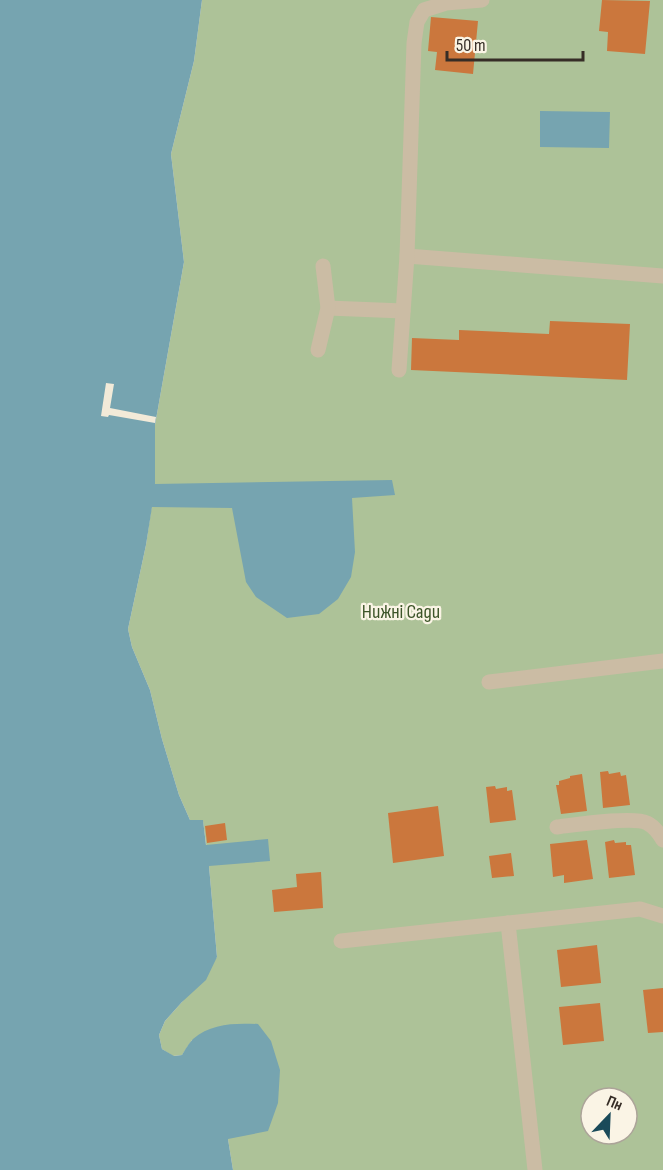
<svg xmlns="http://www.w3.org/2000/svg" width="663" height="1170" viewBox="0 0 663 1170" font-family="'Sofia Sans Condensed',sans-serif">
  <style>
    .green { fill: #adc298; fill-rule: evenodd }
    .water { fill: #76a4b0 }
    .pier { fill: #f2ead8 }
    .building { fill: #cb773d }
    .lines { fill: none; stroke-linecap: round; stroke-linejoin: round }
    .minor { stroke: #cbbca4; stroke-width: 15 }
    .labels { text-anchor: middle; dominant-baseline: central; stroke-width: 4.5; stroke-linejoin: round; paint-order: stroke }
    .park-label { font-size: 20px; fill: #3d5529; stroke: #faf4e5 }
  </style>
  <rect width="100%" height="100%" fill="#f2ead8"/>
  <path class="green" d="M202,0H663V1170H233L228,1139L192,1040L182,1055L173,1056L162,1049L159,1035L165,1021L182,1002L217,957L209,866L203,821L190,820L179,795L162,739L150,690L132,647L128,629L146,545L155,484V425L184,262L171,154L194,61ZM591,1098H627V1134H591Z"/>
  <g class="water">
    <path d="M0,0H202L194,61L171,154L184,262L155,425V484L392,480L395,495L352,498L355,552L351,577L338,599L319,614L287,618L256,597L246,582L232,508L152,507L146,545L128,629L132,647L150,690L162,739L179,795L190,820H203L206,845L268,839L270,861L209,866L217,957L206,980L182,1002L165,1021L159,1035L162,1049L174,1056L182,1055C185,1050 189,1043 193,1039C211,1023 235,1023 258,1024L271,1041L280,1070L278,1103L268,1131L228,1139L233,1170H0Z"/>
    <path d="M540,111L610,112L609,148L540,147Z"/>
  </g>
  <path class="pier" d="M106,383L114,384L110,408L156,417L155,423L109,415L108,417L101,416Z"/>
  <g class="building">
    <path d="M602,0L650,1L645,54L607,51L608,32L599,31Z"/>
    <path d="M431,17L478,21L473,74L435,70L437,52L428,51Z"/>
    <path d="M550,321L630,324L627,380L411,370L412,338L459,340V330L549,334Z"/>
    <path d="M608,771L609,774L620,772L621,776L626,775L630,805L603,808L600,772Z"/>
    <path d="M582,774L587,811L561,814L556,785H559V781L570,778V776Z"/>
    <path d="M495,786L496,789L507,787V791L512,790L516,820L490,823L486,787Z"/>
    <path d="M438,806L444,856L393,863L388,813Z"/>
    <path d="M225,823L227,840L207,843L205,826Z"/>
    <path d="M587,840L593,879L564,883V875L553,877L550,844Z"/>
    <path d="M614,840L615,843L626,842V845H631L635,875L609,878L605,842Z"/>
    <path d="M511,853L514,876L492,878L489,856Z"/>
    <path d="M321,872L323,908L274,912L272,890L297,887L296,874Z"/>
    <path d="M597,945L601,983L561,987L557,950Z"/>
    <path d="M663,988V1032L648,1033L643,990Z"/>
    <path d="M600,1003L604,1041L563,1045L559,1007Z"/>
  </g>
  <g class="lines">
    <g class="minor">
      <path d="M407,256L663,276"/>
      <path d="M328,308L403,311"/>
      <path d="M318,350L328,308L323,266"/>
      <path d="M399,370L407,256L414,43L417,22L424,10L446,3L482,0"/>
      <path d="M489,682L663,661"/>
      <path d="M557,827C574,825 634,816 647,823C655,827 659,833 663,840"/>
      <path d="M508,923L535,1170"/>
      <path d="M341,941L640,909L663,916"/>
    </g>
  </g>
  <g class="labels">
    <g class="park-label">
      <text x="401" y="612">Нижні Сади</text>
    </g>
  </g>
  <g transform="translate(609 1116) rotate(23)"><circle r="28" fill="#faf4e5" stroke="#aca499" stroke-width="1.5"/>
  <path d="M0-4.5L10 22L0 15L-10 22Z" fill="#1a4a59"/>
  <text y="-9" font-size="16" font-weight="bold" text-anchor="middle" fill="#362d26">Пн</text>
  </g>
  <path d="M447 51v9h136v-9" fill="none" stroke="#362d26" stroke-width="3"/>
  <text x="456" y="51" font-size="18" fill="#362d26" stroke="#faf4e5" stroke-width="4.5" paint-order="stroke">50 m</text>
</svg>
